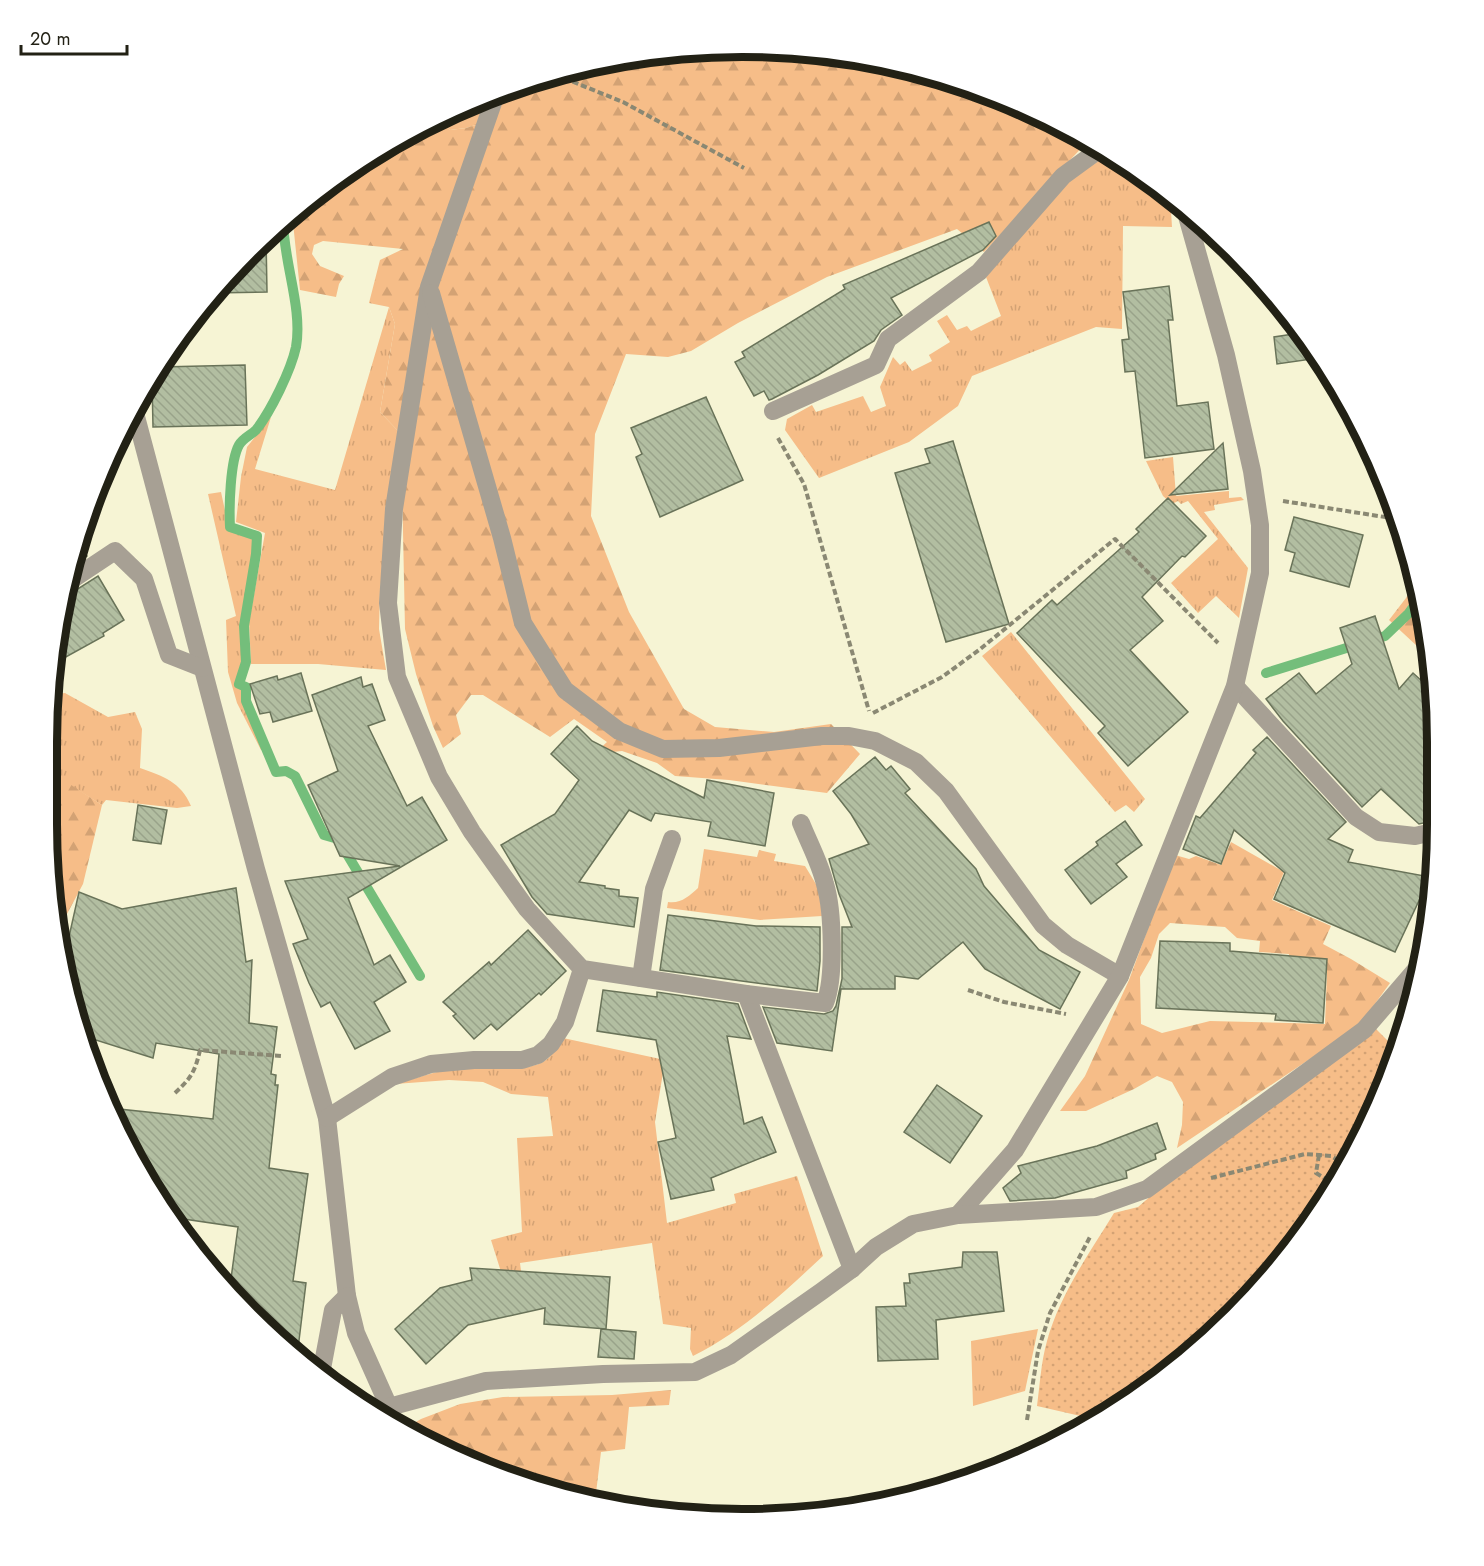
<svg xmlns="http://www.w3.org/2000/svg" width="1484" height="1566" viewBox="0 0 1484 1566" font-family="Jost,sans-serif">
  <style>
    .grass { fill: url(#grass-tufts) }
    .forest { fill: url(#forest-firs); fill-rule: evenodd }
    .park { fill: url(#park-dots) }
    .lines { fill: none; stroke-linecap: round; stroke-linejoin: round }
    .stream { stroke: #74be7b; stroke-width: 10 }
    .building { fill: url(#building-back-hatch); stroke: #697359; stroke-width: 1.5 }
    .path { stroke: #8a8873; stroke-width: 4; stroke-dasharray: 6 3; stroke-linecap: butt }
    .minor { stroke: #a7a094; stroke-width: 18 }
    .rim { fill: none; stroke: #222115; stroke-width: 8 }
  </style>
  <defs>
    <pattern id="grass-tufts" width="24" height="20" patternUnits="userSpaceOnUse" patternTransform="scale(1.5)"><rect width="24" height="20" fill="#f6bd88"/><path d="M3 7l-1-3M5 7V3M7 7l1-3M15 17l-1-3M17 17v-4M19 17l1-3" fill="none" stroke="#d3a274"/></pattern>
    <pattern id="forest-firs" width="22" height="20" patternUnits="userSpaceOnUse" patternTransform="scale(1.5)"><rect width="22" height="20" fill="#f6bd88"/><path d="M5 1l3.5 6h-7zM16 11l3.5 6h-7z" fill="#d3a274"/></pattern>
    <pattern id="park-dots" width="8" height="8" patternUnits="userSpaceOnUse" patternTransform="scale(1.5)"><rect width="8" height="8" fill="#f6bd88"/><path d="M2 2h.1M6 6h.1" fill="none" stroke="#d3a274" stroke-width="1.8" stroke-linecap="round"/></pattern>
    <pattern id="building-back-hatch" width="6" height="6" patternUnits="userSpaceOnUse" patternTransform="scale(1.5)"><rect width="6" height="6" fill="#b2bea1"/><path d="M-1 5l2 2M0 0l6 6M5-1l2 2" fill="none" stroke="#99a38a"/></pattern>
  </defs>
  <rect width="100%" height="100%" fill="#f6f4d4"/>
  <g class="grass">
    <path d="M489,97L482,123L466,128L450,130L442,123L433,122Z"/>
    <path d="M1105,153L1170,195L1172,227L1123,226L1122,329L1096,327L972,376L958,406L909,442L819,478L785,430L787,419L812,405L816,412L863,396L871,412L886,406L880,387L893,357L900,365L905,361L912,371L932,361L929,355L950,342L937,321L947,315L957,330L967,326L971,331L1001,316L986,277L1066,183Z"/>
    <path d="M389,307L395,324L380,412L401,434L380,590L379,629L386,670L318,664H251L249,622L265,533L236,522L241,477L247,447L271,417L255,469L335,490Z"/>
    <path d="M1173,457L1176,496L1229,491V498L1241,497L1244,500L1214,505L1215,510L1204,512L1248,568L1239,618L1216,596L1198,613L1171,583L1218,539L1188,501L1181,504L1178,501L1172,504L1163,496L1146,461Z"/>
    <path d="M221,492L229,529L256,537L242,626L245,661L238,684L245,687L244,701L264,749L261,750L237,703L228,672L226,620L236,616L208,494Z"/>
    <path d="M1011,632L1145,799L1134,812L1126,805L1115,812L982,656Z"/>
    <path d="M65,693L108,717L135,712L142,729L140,768C163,776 181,782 191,806L177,808L106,800L102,805L62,780H52L48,695Z"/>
    <path d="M704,849L757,857L759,850L776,854L774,861L805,866L819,889L822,916L760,920L667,908L668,902C681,904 689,896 698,888Z"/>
    <path d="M563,1038L665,1060L655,1122L667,1223L736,1203L734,1194L797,1176L823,1256C782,1294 743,1331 693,1356L690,1349L691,1328L663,1324L652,1243L520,1263L521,1271L502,1275L491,1240L522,1232L517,1138L553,1136L548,1097L511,1094L483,1082L449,1080L395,1084L447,1069L527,1067C549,1063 551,1056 563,1038Z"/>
    <path d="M1038,1329L1025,1391L973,1406L971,1341Z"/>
  </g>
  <g class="forest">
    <path d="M788,48L922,70L1050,118L1087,142L984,252L957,229L827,277L738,323L691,351L668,357L626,354L595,434L591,516L629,612L684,709L715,727L774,732L831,724L860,754L827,793L729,780L675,776L657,763L622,751L594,754L607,742L574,719L550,737L483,695H471L456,715L461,734L443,748L433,726L416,674L405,629L401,434L380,412L395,324L389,307L369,303L380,260L403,249L323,241L314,245L312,254L320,266L344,276L339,284L336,297L300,290L292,213L395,140L433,122L442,123L450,130L466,128L482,123L489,97L519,83L652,52Z"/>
    <path d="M1415,582L1432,652V660L1389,620L1406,598Z"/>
    <path d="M62,779L102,805L83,884L59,929L52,780Z"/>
    <path d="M1231,842L1284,872L1272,900L1331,926L1323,944L1351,959L1390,983L1359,1026L1177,1148L1182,1125L1183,1102L1172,1082L1157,1076L1134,1089L1086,1111H1060L1085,1076L1129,980L1175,855L1189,859L1196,856L1221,865ZM1170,923L1225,927L1237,938L1260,941L1259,952L1289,954L1288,962L1306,972L1327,973L1325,1024L1210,1021L1162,1033L1141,1024L1140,977L1151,958L1159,934Z"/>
    <path d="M671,1390L669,1405L629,1407L625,1449L601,1452L595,1501L519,1483L402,1430L421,1419L460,1404L503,1397L612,1395Z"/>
  </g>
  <path class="park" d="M1374,1027L1397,1050L1384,1090L1320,1211L1201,1347L1098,1420L1037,1406C1040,1384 1041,1362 1047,1341C1060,1294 1089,1254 1114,1213L1138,1207L1160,1188Z"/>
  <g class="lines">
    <g class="stream">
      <path d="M283,219C283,261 303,308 296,347C291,370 271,411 256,430C251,435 243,438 239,445C230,461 229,508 230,527L257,536L256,554L244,626L246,662L239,684L246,687V701L276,772L286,771L295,776L324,835L338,839L420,976"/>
      <path d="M1266,673L1385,636L1409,613L1419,599"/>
    </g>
  </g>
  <g class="building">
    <path d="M989,222L996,236L983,250L891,298L902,315L881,330L874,341L818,375L772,399L769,400L764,391L754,396L735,362L745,357L742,352L845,289L843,285Z"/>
    <path d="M266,237L267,292L214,293L238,268Z"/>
    <path d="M1169,286L1173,320H1168L1177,406L1208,402L1214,449L1145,458L1135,371L1125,372L1122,340L1129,339L1123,292Z"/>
    <path d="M1300,333L1319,358L1277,364L1274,337Z"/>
    <path d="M245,365L247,425L153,427L152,380L160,367Z"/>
    <path d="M706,397L743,480L660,517L636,457L642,454L631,428Z"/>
    <path d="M953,441L1009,624L946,642L895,473L930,463L925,449Z"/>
    <path d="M1223,443L1228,489L1170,495Z"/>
    <path d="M1168,498L1206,536L1185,557L1182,556L1142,597L1163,621L1130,650L1188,712L1128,766L1098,733L1105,726L1017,633L1052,600L1057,605L1139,532L1136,529Z"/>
    <path d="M1294,517L1363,535L1349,587L1290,571L1295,553L1285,550Z"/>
    <path d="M78,540L87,556L69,568L70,562Z"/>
    <path d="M98,576L124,620L103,633L104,636L53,664L65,594L73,592Z"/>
    <path d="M1375,616L1399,689L1413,673L1433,691L1437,820L1419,824L1381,789L1362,807L1283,721L1266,699L1299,673L1316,694L1352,664L1340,628Z"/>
    <path d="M301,673L312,711L273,722L270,712L260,714L250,684L277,676L278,680Z"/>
    <path d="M361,677L363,687L372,684L385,720L368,726L407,806L422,797L447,840L348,898L374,965L390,955L406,982L374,1002L390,1031L355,1049L330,1002L321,1007L309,983L293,944L308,939L285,881L400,866L340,856L308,785L338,771L312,695Z"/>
    <path d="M577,726L592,741L704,798L707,780L774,793L765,846L708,836L711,822L655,813L651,821L629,810L579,882L605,886V888L619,890V896L638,898L634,927L547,914L532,897L501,845L555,814L579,780L551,754Z"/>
    <path d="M1267,737L1346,822L1328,839L1353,850L1348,862L1430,877L1395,952L1274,899L1285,873L1234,830L1221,864L1183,849L1196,816L1200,818L1256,753L1253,750Z"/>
    <path d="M875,757L886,770L891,766L910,789L905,793L976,869L984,886L1039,950L1080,972L1060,1009L985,969L963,942L918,979L895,976V989H841L832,1051L777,1043L763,1007L824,1014L833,1011L836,1006L842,979V927H852L839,894L829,859L869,844L851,814L833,791Z"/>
    <path d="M138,805L167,810L161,844L133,840Z"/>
    <path d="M1125,821L1142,845L1116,864L1127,877L1091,904L1065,870L1098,845L1096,842Z"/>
    <path d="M236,888L246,962L252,960L249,1023L277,1027L271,1074L276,1075L275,1085H278L269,1168L308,1174L293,1281L306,1283L297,1357L283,1347L230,1286L238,1227L170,1217L164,1211L109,1108L213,1119L219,1054L156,1043L153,1058L83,1036L62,968L79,892L122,909Z"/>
    <path d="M668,915L756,926L820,927V961L817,991L660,970Z"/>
    <path d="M528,930L566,971L541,995L539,993L497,1030L491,1024L474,1039L453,1016L456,1014L443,1002L489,962L491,965Z"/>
    <path d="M1160,941L1230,943V951L1327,959L1323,1023L1275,1020L1276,1014L1156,1008Z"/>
    <path d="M603,990L657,997V992L738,1004L751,1039L727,1036L744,1124L762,1117L776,1152L711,1178L714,1190L671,1199L658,1142L676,1138L656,1040L597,1031Z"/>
    <path d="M937,1085L982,1116L950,1163L904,1132Z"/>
    <path d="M1157,1123L1166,1149L1155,1154L1156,1159L1126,1171L1127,1178L1055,1198L1010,1201L1003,1188L1021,1173L1018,1166L1097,1146Z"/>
    <path d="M963,1252H997L1004,1311L936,1320L938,1359L878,1361L876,1307L906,1306L904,1283H910L909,1274L962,1267Z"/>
    <path d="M470,1268L610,1277L606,1329L544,1324L545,1308L468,1325L426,1364L395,1329L440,1288L472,1280Z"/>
    <path d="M601,1329L636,1332L634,1359L598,1357Z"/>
  </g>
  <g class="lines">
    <g class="path">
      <path d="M556,75L623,102L744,168"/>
      <path d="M778,438L804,484L869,711"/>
      <path d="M1283,501L1391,518"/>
      <path d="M873,713L942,677L979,650L1115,539L1218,643"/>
      <path d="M968,990L1004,1002L1066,1014"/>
      <path d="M175,1093C191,1078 195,1072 200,1050L282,1056"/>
      <path d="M1319,1155L1316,1173L1334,1184"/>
      <path d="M1211,1178L1305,1154L1331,1156L1345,1164"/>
      <path d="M1027,1420L1038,1351L1050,1313L1091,1235"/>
    </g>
    <g class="minor">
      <path d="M496,94L429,287L394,509L388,603L397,677L439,777L472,832L527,909L582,969L746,994L852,1269"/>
      <path d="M431,293L502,538L523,623L565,690L619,731L663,749L719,748L822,736H849L875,741L916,762L946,791L1043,925L1067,945L1120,976"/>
      <path d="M134,409L256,869L327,1118L347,1296L356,1333L389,1407"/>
      <path d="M773,411L876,365L888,339L979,272L1063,176L1100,149"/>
      <path d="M67,583L115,551L144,579L169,655L202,668"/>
      <path d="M1235,686L1356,817L1379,832L1415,836L1437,831"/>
      <path d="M641,978L654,889L672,839"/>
      <path d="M746,994L825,1003C835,979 833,910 825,884C820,863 809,843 801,823"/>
      <path d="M327,1118L392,1077L431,1064L474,1060H522L538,1055L551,1044L565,1022L582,969"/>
      <path d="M958,1215L1015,1150L1120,976L1235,686L1260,573V525L1252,471L1226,355L1185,209"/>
      <path d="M321,1374L333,1310L347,1296"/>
      <path d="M380,1416L389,1407L486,1381L603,1374L695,1372L731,1355L822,1291L852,1269L876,1247L913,1224L958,1215L1096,1207L1147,1189L1364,1030L1424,960"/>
    </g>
  </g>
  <path d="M0 0H1484V1566H0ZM742 57H742A685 685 0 0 1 1427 742V824A685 685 0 0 1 742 1509H742A685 685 0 0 1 57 824V742A685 685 0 0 1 742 57Z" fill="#fff" fill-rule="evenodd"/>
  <path class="rim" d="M742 57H742A685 685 0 0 1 1427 742V824A685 685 0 0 1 742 1509H742A685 685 0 0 1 57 824V742A685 685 0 0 1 742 57Z"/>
  <path d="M21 45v9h106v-9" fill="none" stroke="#222115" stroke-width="3"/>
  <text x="30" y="45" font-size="18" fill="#222115" stroke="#ffffff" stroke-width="4.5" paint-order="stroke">20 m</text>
</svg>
